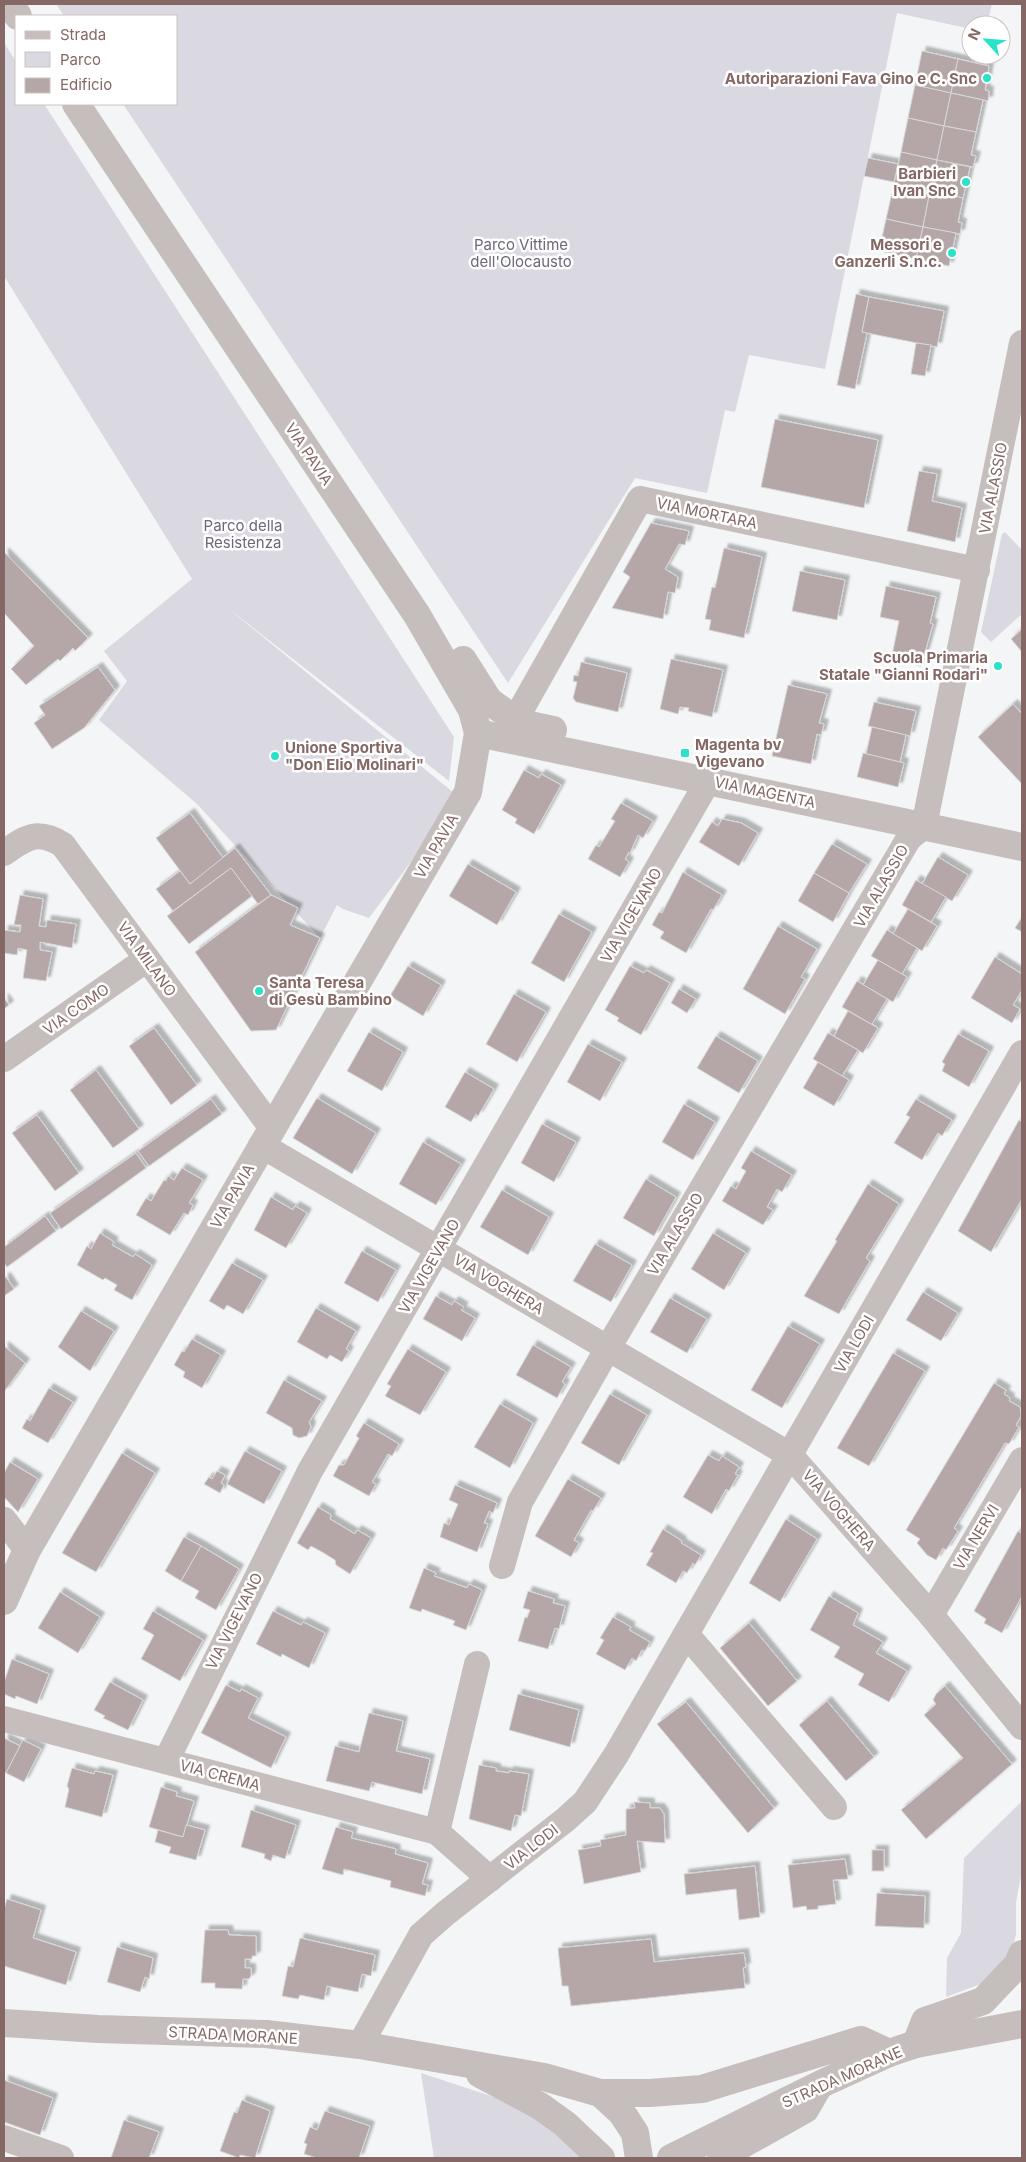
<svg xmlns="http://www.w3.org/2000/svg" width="1026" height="2162" viewBox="0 0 1026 2162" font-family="Inter,sans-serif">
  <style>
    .green { fill: #dad8e1 }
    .building { fill: #b5a7a7; stroke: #d6d7d9; filter: url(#shadow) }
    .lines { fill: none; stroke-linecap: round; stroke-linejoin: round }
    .minor { stroke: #c6bebd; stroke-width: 26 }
    .tertiary { stroke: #c6bebd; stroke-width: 28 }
    .poi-dot { fill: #28e3c7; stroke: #fff; stroke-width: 2 }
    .labels { text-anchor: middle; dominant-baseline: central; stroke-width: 5; stroke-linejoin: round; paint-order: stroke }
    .poi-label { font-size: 15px; font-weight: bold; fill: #856866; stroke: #fff; text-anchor: end }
    .park-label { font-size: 15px; fill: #6f657c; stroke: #fff }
    .street-label { font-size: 15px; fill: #856866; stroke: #fff }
  </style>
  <defs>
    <filter id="shadow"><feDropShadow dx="4.5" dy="-4.5" stdDeviation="1" flood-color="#0004"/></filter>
  </defs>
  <rect width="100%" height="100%" fill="#f4f5f7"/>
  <g class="green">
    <path d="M56,4H992L987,25H971V29L897,13L825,369L749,355L735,412L725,410L707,493L635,478L508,683L123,104H176V16H64Z"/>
    <path d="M4,42L16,62V104H44L454,737L449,781L224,605L454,793L416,855L369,918L343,909L337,905L320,938L197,804L99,720L127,681L104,651L192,579L4,276Z"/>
    <path d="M1005,532L1022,550V614L991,642L981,632L1002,534Z"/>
    <path d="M1022,1801V1871L1016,1902V1934L1012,1950L986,1982L946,1997L947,1958L961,1933L964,1858Z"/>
    <path d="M421,2073L540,2112L591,2158H434Z"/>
  </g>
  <g class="building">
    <path d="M922,51L958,59L951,93L915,85Z"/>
    <path d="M958,59L989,66L985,90L989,91L988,101L951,93Z"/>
    <path d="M915,85L951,93L944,126L908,118Z"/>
    <path d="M951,93L983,100L976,132L944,126Z"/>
    <path d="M908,118L944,126L937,160L901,152Z"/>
    <path d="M944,126L976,132L971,155L976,156L973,167L937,160Z"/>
    <path d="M901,152L937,160L930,191L894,184Z"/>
    <path d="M868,158L898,164L894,182L864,176Z"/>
    <path d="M937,160L970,167L963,198L930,191Z"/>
    <path d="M894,184L930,191L923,227L886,219Z"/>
    <path d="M930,191L963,198L958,222L962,223L960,234L923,227Z"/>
    <path d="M886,219L923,227L916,259L879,251Z"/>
    <path d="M923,227L956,233L949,266L916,259Z"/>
    <path d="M856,294L869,297L862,332L867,333L855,389L837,385Z"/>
    <path d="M869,297L944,311L937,347L862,332Z"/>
    <path d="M916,343L931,345L925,376L911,374Z"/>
    <path d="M775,419L878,440L864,508L761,487Z"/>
    <path d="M919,471L937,474L932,501L962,508L955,542L907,531Z"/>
    <path d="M651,523L689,531L685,545L679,544L665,569L678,577L675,593L668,592L663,619L612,608L630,577L623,572Z"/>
    <path d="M724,548L762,557L744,638L709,630L711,620L705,619L712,587L715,588Z"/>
    <path d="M4,552L88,638L75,651L73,648L60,661L58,659L26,685L11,669L34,646L4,613Z"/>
    <path d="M800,571L845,580L837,620L792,611Z"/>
    <path d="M886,586L936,597L930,623L933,624L921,666L891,660L899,621L880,617Z"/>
    <path d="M1022,629V652L1011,639Z"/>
    <path d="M671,659L723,670L712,717L688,711L689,708L680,707L678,714L660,709Z"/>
    <path d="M581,662L627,673L618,712L576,702L573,698L577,682L573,681L574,675L578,676Z"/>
    <path d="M98,667L115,690L84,728L52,749L34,723L45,715L39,706Z"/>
    <path d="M788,685L827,694L819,723L824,724L821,735L817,734L811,764L772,756Z"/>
    <path d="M874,702L916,711L910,736L868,726Z"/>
    <path d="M1013,704L1022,714V784L978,737Z"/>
    <path d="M872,727L906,735L900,762L866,754Z"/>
    <path d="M863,753L904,763L898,787L857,777Z"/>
    <path d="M524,770L539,778L541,774L561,785L534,834L515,823L517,819L502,810Z"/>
    <path d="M621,803L653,821L643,838L638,835L630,853L629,852L625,859L629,862L620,877L588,859L596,845L599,847L615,821L611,819Z"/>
    <path d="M190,813L224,859L190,884L156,838Z"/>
    <path d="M722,819L741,823L758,833L739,866L699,842L712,822L718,826Z"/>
    <path d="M832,844L867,864L849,893L814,873Z"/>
    <path d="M235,848L271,895L258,904L231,868L173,911L156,889L180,871L190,884Z"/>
    <path d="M938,857L968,875L952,901L922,884Z"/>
    <path d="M468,864L516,892L497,925L449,896Z"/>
    <path d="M231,868L252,896L189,944L167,916Z"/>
    <path d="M683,872L722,895L713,910L711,909L686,953L660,938L664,932L652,925L659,912L662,913Z"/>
    <path d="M814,873L849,893L833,922L798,901Z"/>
    <path d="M916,880L946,897L931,922L902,905Z"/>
    <path d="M20,895L43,899L39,926L46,927L47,920L76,924L72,948L40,942V950L52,952L46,981L23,978L27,950L18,948L17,955L4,953V930L20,932L21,925H14Z"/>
    <path d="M271,895L298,908L290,925L320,938L276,1030L251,1031L195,952Z"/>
    <path d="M908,909L937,926L922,951L893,934Z"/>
    <path d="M559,914L592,932L564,982L531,963Z"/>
    <path d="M1022,917V932L1015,928Z"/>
    <path d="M778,926L817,949L801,977L805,979L785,1014L743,989Z"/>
    <path d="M887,930L917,948L902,974L871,956Z"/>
    <path d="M995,957L1022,974V990L1013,1005L1020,1009L1012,1023L971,998Z"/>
    <path d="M878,960L907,977L893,1002L863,985Z"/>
    <path d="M408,966L441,985L423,1016L390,996Z"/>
    <path d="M630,966L644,973L646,970L670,983L641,1035L617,1021L619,1018L605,1010Z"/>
    <path d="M857,981L887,999L872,1024L878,1028L842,1007Z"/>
    <path d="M679,989L696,999L687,1013L671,1003Z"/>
    <path d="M514,994L546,1012L517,1062L486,1044Z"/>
    <path d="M4,998L9,1005L4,1009Z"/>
    <path d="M848,1011L878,1028L863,1053L834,1036Z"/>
    <path d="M154,1028L197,1085L171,1105L129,1046Z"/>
    <path d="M369,1032L403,1052L382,1091L347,1071Z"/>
    <path d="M828,1033L858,1050L842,1076L813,1059Z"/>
    <path d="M958,1034L989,1051L969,1087L942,1071L945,1064L942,1062Z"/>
    <path d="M716,1036L758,1061L739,1093L697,1068Z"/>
    <path d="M588,1044L622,1062L600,1101L567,1082Z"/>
    <path d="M818,1062L849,1080L834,1106L803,1088Z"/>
    <path d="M96,1070L139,1129L113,1148L70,1090Z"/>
    <path d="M465,1072L494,1089L478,1116L476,1114L471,1122L445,1107Z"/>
    <path d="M317,1098L376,1133L352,1174L293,1138Z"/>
    <path d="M211,1099L222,1114L149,1166L138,1151Z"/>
    <path d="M916,1099L952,1120L942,1136L938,1133L922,1160L894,1143L910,1117L906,1115Z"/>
    <path d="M684,1104L715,1122L693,1160L662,1142Z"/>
    <path d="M37,1115L79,1173L55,1191L12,1133Z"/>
    <path d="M1019,1120L1022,1122V1199L991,1252L958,1231Z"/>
    <path d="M542,1124L576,1142L554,1182L521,1163Z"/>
    <path d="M423,1142L461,1164L436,1205L399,1184Z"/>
    <path d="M751,1151L792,1175L782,1192L777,1189L767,1207L773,1210L763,1225L722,1201L731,1186L736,1189L746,1171L741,1168Z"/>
    <path d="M136,1153L146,1168L61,1229L50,1213Z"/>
    <path d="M182,1168L203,1180L189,1203L193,1205L188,1215L184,1213L170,1235L136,1215L146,1198L151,1201L164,1180L166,1181L168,1176L174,1180Z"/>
    <path d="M646,1179L676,1197L654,1236L623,1218Z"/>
    <path d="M868,1184L899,1204L866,1258L870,1261L839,1314L804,1296L837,1241L835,1240Z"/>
    <path d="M502,1190L549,1217L528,1255L480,1227Z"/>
    <path d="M271,1197L293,1210L295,1206L307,1213L286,1248L254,1230Z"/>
    <path d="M45,1216L56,1231L7,1267L4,1263V1247Z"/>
    <path d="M100,1233L114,1242L112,1245L133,1257L135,1254L152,1265L132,1300L114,1290L117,1285L105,1278L103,1280L77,1265L87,1246L91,1249Z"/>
    <path d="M713,1233L746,1253L724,1290L691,1269Z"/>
    <path d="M595,1244L632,1265L611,1302L573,1281Z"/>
    <path d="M362,1251L396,1270L378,1302L344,1283Z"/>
    <path d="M232,1263L263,1280L243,1314L227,1305L224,1310L209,1301Z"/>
    <path d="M6,1277L14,1289L4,1296V1278Z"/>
    <path d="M923,1292L958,1313L941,1341L906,1320Z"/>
    <path d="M436,1296L452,1305L454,1301L464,1307L461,1310L475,1318L462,1341L423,1319Z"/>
    <path d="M670,1298L707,1319L687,1353L650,1332Z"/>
    <path d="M316,1308L356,1331L346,1349L349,1351L342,1362L330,1355L327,1359L297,1342Z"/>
    <path d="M81,1311L114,1331L90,1371L58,1347Z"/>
    <path d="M788,1326L820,1344L782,1408L751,1390Z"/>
    <path d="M192,1339L221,1355L202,1388L183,1377L185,1372L174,1365L182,1351L184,1352Z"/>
    <path d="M533,1345L571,1367L562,1382L565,1384L557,1398L516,1375Z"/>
    <path d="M4,1346L25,1363L4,1392Z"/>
    <path d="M408,1349L446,1372L420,1415L385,1396L391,1386L387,1384Z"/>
    <path d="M893,1353L925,1371L869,1466L837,1448Z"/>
    <path d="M284,1380L322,1401L309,1422L311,1427L307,1436L299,1438L293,1435L292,1428L266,1413Z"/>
    <path d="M994,1383L1006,1390L1004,1394L1010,1398L1009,1401L1020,1407L1021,1416L1016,1425L1019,1427L1009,1444L1005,1443L954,1528L958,1531L946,1550L943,1548L936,1560L927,1555L917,1543L920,1539L906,1530Z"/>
    <path d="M49,1388L73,1402L48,1443L22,1428L27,1419L30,1421Z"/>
    <path d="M610,1394L647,1415L619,1465L581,1443Z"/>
    <path d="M500,1404L533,1423L510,1468L474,1447Z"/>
    <path d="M364,1423L399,1444L392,1456L388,1454L372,1482L376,1484L369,1496L333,1476L339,1465H344L359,1438L356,1436Z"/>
    <path d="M245,1451L282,1471L264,1504L227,1484Z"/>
    <path d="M122,1453L155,1473L96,1572L62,1553Z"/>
    <path d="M708,1455L719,1461L722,1456L739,1467L735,1474L738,1475L729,1491L726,1489L712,1514L683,1497Z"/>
    <path d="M10,1462L38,1479L18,1512L4,1497V1473Z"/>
    <path d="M217,1471L225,1475L221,1483L224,1485L220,1493L204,1484L209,1477L212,1479Z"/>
    <path d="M568,1479L601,1498L593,1511L591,1510L574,1540L579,1543L571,1557L535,1536Z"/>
    <path d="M455,1485L497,1503L493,1513L489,1511L484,1523L488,1524L477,1552L440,1537L444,1523L449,1525L458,1504L449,1500Z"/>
    <path d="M318,1507L331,1515L330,1519L355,1534L357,1530L371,1538L350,1574L336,1565L335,1560L322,1552L311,1546L308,1550L297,1543Z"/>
    <path d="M786,1519L817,1539L780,1602L749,1583Z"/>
    <path d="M663,1529L682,1541L681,1543L701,1555L695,1565L693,1563L687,1573L683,1571L676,1583L646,1565L653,1553L650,1552Z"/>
    <path d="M1018,1531L1021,1533L1022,1531V1596L1002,1633L984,1623L986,1619L974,1611Z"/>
    <path d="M184,1537L201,1546L181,1581L165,1571Z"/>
    <path d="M201,1546L239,1569L216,1610L195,1598L199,1591L181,1581Z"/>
    <path d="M424,1568L436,1573L434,1576L467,1588L469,1584L482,1590L466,1630L453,1625L455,1621L422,1609L421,1612L409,1608Z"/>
    <path d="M528,1591L554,1599L553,1603L565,1606L559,1629L555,1628L548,1649L518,1641L525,1617L527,1618L530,1610L523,1608Z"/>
    <path d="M60,1592L100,1617L78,1653L38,1628Z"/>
    <path d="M829,1596L858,1613L853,1625L883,1642L876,1653L907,1671L889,1702L858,1685L864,1674L834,1657L840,1647L810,1630Z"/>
    <path d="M153,1611L203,1640L180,1681L141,1659L154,1635L143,1629Z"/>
    <path d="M273,1611L301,1625L303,1622L325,1633L309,1668L282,1654L281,1657L256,1644Z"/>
    <path d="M613,1617L631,1627L629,1630L650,1642L645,1651L642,1650L636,1661L632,1658L625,1670L596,1654L604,1640L600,1638Z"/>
    <path d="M749,1623L797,1681L768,1706L720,1648Z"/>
    <path d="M12,1659L49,1674L37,1704L16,1696L15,1699L4,1694V1682Z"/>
    <path d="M110,1682L143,1700L128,1730L103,1718L105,1716L94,1710Z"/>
    <path d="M226,1685L240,1692L241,1689L258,1698L248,1718L286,1737L271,1768L201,1733Z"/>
    <path d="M945,1686L1012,1764L926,1839L901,1810L963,1758L924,1715L936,1704L933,1700L936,1694Z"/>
    <path d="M518,1694L579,1710L570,1747L509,1730Z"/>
    <path d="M827,1701L874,1757L846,1781L799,1725Z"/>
    <path d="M686,1702L774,1808L748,1833L657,1724Z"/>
    <path d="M369,1713L403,1721L396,1751L430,1759L422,1794L372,1782L369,1791L326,1781L335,1746L359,1752Z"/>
    <path d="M4,1738L20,1746L6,1773L4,1772Z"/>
    <path d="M23,1740L41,1749L24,1782L6,1773Z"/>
    <path d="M479,1765L496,1768V1771L509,1773V1771L529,1774L521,1816L515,1815L511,1831L469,1819Z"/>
    <path d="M72,1768L94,1774L95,1771L113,1775L102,1817L65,1807L69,1789L67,1786Z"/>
    <path d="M161,1787L177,1792L176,1796L194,1801L183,1837L149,1827Z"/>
    <path d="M634,1802L650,1803V1808H660L664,1814L665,1843L637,1841L641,1872L584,1884L578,1850L601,1846L600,1840L626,1835V1809L635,1808Z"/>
    <path d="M251,1810L296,1825L285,1859L273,1855L271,1861L264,1858L265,1854L241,1847Z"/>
    <path d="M186,1825L205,1830L196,1860L169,1853L171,1847L155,1842L158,1830L183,1837Z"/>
    <path d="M336,1827L353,1832L351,1838L396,1849L395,1854L428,1863L422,1884L428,1885L425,1896L390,1887L391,1881L344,1869L343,1875L322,1869Z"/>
    <rect x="872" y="1850" width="12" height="21"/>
    <path d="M845,1859L848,1879L833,1880L836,1904L818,1906V1909L807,1910L806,1906L793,1908L788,1865Z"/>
    <path d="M755,1866L760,1917L739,1920L736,1889L686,1895L684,1874Z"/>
    <path d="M877,1893L925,1896L924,1928L875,1926Z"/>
    <path d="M7,1899L41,1910L33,1938L76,1952L66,1985L4,1966V1909Z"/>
    <path d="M205,1930H228L229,1935L256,1936V1956H252V1959H245V1968H251V1976L249,1979H243L242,1989L215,1988V1983H201Z"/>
    <path d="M300,1938L375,1955L371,1976L362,1974L358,1992L327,1986L324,2000L300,1995L298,1999L282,1996L288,1966L293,1967Z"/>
    <path d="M651,1939L654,1962L744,1953L746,1967L743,1968L745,1988L571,2006L568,1986H562L558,1948Z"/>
    <path d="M117,1947L153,1958L149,1979L145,1977L140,1992L107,1982Z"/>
    <path d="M4,2080L53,2098L40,2135L4,2122Z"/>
    <path d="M242,2100L270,2111L255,2158L240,2155L239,2158L220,2151L234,2112L237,2113Z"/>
    <path d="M325,2111L370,2126L359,2158H317L304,2154L307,2144L304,2143L310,2127L317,2130Z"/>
    <path d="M124,2120L159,2132L149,2158H111Z"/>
  </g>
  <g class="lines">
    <g class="minor">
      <path d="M523,706L640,499L977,570"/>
      <path d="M4,853C26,837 38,829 63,845L271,1127"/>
      <path d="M4,1059L147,959"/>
      <path d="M261,1145L790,1455L931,1615L1022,1727"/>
      <path d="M4,1520L27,1550"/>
      <path d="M502,1566L520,1502L608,1348L909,838L924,826L1022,343"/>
      <path d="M931,1615L1022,1460"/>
      <path d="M687,1635L834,1807"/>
      <path d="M4,1719L437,1832L490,1879"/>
      <path d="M166,1761L310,1471L708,781"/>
      <path d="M437,1832L477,1664"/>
      <path d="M360,2045L421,1935L446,1913L565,1820L585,1802L616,1755L1022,1053"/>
      <path d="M4,2138L61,2158"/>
      <path d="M720,2158L806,2110L821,2084"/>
    </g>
    <g class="tertiary">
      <path d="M9,4L18,16"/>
      <path d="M463,660L489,701L520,723L553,730"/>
      <path d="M478,733L1022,847"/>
      <path d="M4,1601L27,1550L468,792L478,733L472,710L417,615L76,104"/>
      <path d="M4,2023L98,2029L266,2034L360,2045L544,2077L600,2093L622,2113L635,2133L639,2158"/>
      <path d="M916,2044L925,2021L983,2001L1018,1964L1022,1954"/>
      <path d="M480,2074L540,2106L565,2124L601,2158"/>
      <path d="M600,2093H650L702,2089L861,2040L889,2053"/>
      <path d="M671,2158L821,2084L889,2053L916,2044L1022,2024"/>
    </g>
  </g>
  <g class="poi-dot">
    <circle cx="987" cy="78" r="5"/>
    <circle cx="966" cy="182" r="5"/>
    <circle cx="952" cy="253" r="5"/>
    <circle cx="998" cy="666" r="5"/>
    <rect x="680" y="748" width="10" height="10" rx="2.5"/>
    <circle cx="275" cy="756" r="5"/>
    <circle cx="259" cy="991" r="5"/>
  </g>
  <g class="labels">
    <g class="poi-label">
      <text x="977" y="78">Autoriparazioni Fava Gino e C. Snc</text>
      <text x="956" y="173">Barbieri<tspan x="956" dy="17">Ivan Snc</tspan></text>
      <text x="942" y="244">Messori e<tspan x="942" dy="17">Ganzerli S.n.c.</tspan></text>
      <text x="988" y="657">Scuola Primaria<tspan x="988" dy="17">Statale "Gianni Rodari"</tspan></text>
      <text x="695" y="744" text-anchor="start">Magenta bv<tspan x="695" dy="17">Vigevano</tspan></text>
      <text x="285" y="747" text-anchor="start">Unione Sportiva<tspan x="285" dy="17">"Don Elio Molinari"</tspan></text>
      <text x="269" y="982" text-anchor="start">Santa Teresa<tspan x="269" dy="17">di Gesù Bambino</tspan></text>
    </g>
    <g class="park-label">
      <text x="521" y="244">Parco Vittime<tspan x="521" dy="17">dell'Olocausto</tspan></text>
      <text x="243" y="525">Parco della<tspan x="243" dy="17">Resistenza</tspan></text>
    </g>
    <g class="street-label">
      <text transform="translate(309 454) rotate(56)">VIA PAVIA</text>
      <text transform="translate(993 488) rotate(-79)">VIA ALASSIO</text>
      <text transform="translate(707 513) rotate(12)">VIA MORTARA</text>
      <text transform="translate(765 792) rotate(12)">VIA MAGENTA</text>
      <text transform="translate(436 846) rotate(-60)">VIA PAVIA</text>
      <text transform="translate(881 886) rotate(-60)">VIA ALASSIO</text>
      <text transform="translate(631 915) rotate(-60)">VIA VIGEVANO</text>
      <text transform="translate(147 959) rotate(54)">VIA MILANO</text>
      <text transform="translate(76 1009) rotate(-35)">VIA COMO</text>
      <text transform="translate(232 1196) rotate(-60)">VIA PAVIA</text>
      <text transform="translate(675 1234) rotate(-59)">VIA ALASSIO</text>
      <text transform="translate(429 1266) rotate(-60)">VIA VIGEVANO</text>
      <text transform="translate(499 1284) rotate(31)">VIA VOGHERA</text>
      <text transform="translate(854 1344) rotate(-60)">VIA LODI</text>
      <text transform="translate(839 1510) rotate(49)">VIA VOGHERA</text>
      <text transform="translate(976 1537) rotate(-59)">VIA NERVI</text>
      <text transform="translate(234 1621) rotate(-63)">VIA VIGEVANO</text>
      <text transform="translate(220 1775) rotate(15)">VIA CREMA</text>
      <text transform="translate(531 1847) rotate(-38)">VIA LODI</text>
      <text transform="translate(233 2035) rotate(3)">STRADA MORANE</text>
      <text transform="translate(842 2077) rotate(-24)">STRADA MORANE</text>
    </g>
  </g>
  <rect width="1026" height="2162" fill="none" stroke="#856866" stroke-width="10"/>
  <rect x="15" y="15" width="162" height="90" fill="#ffffff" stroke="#cec3c2"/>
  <rect x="25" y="31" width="25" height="8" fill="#c6bebd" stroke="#cec3c2"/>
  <text x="60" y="40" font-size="15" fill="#856866">Strada</text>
  <rect x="25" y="52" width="25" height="15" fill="#dad8e1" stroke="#cec3c2"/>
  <text x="60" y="65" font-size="15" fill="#856866">Parco</text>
  <rect x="25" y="78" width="25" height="15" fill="#b5a7a7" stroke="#cec3c2"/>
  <text x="60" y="90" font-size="15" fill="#856866">Edificio</text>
  <g transform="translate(986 40) rotate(296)"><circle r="24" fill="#ffffff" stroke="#cec3c2"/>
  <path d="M0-4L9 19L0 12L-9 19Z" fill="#28e3c7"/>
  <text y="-8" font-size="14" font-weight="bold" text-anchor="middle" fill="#856866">N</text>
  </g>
</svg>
